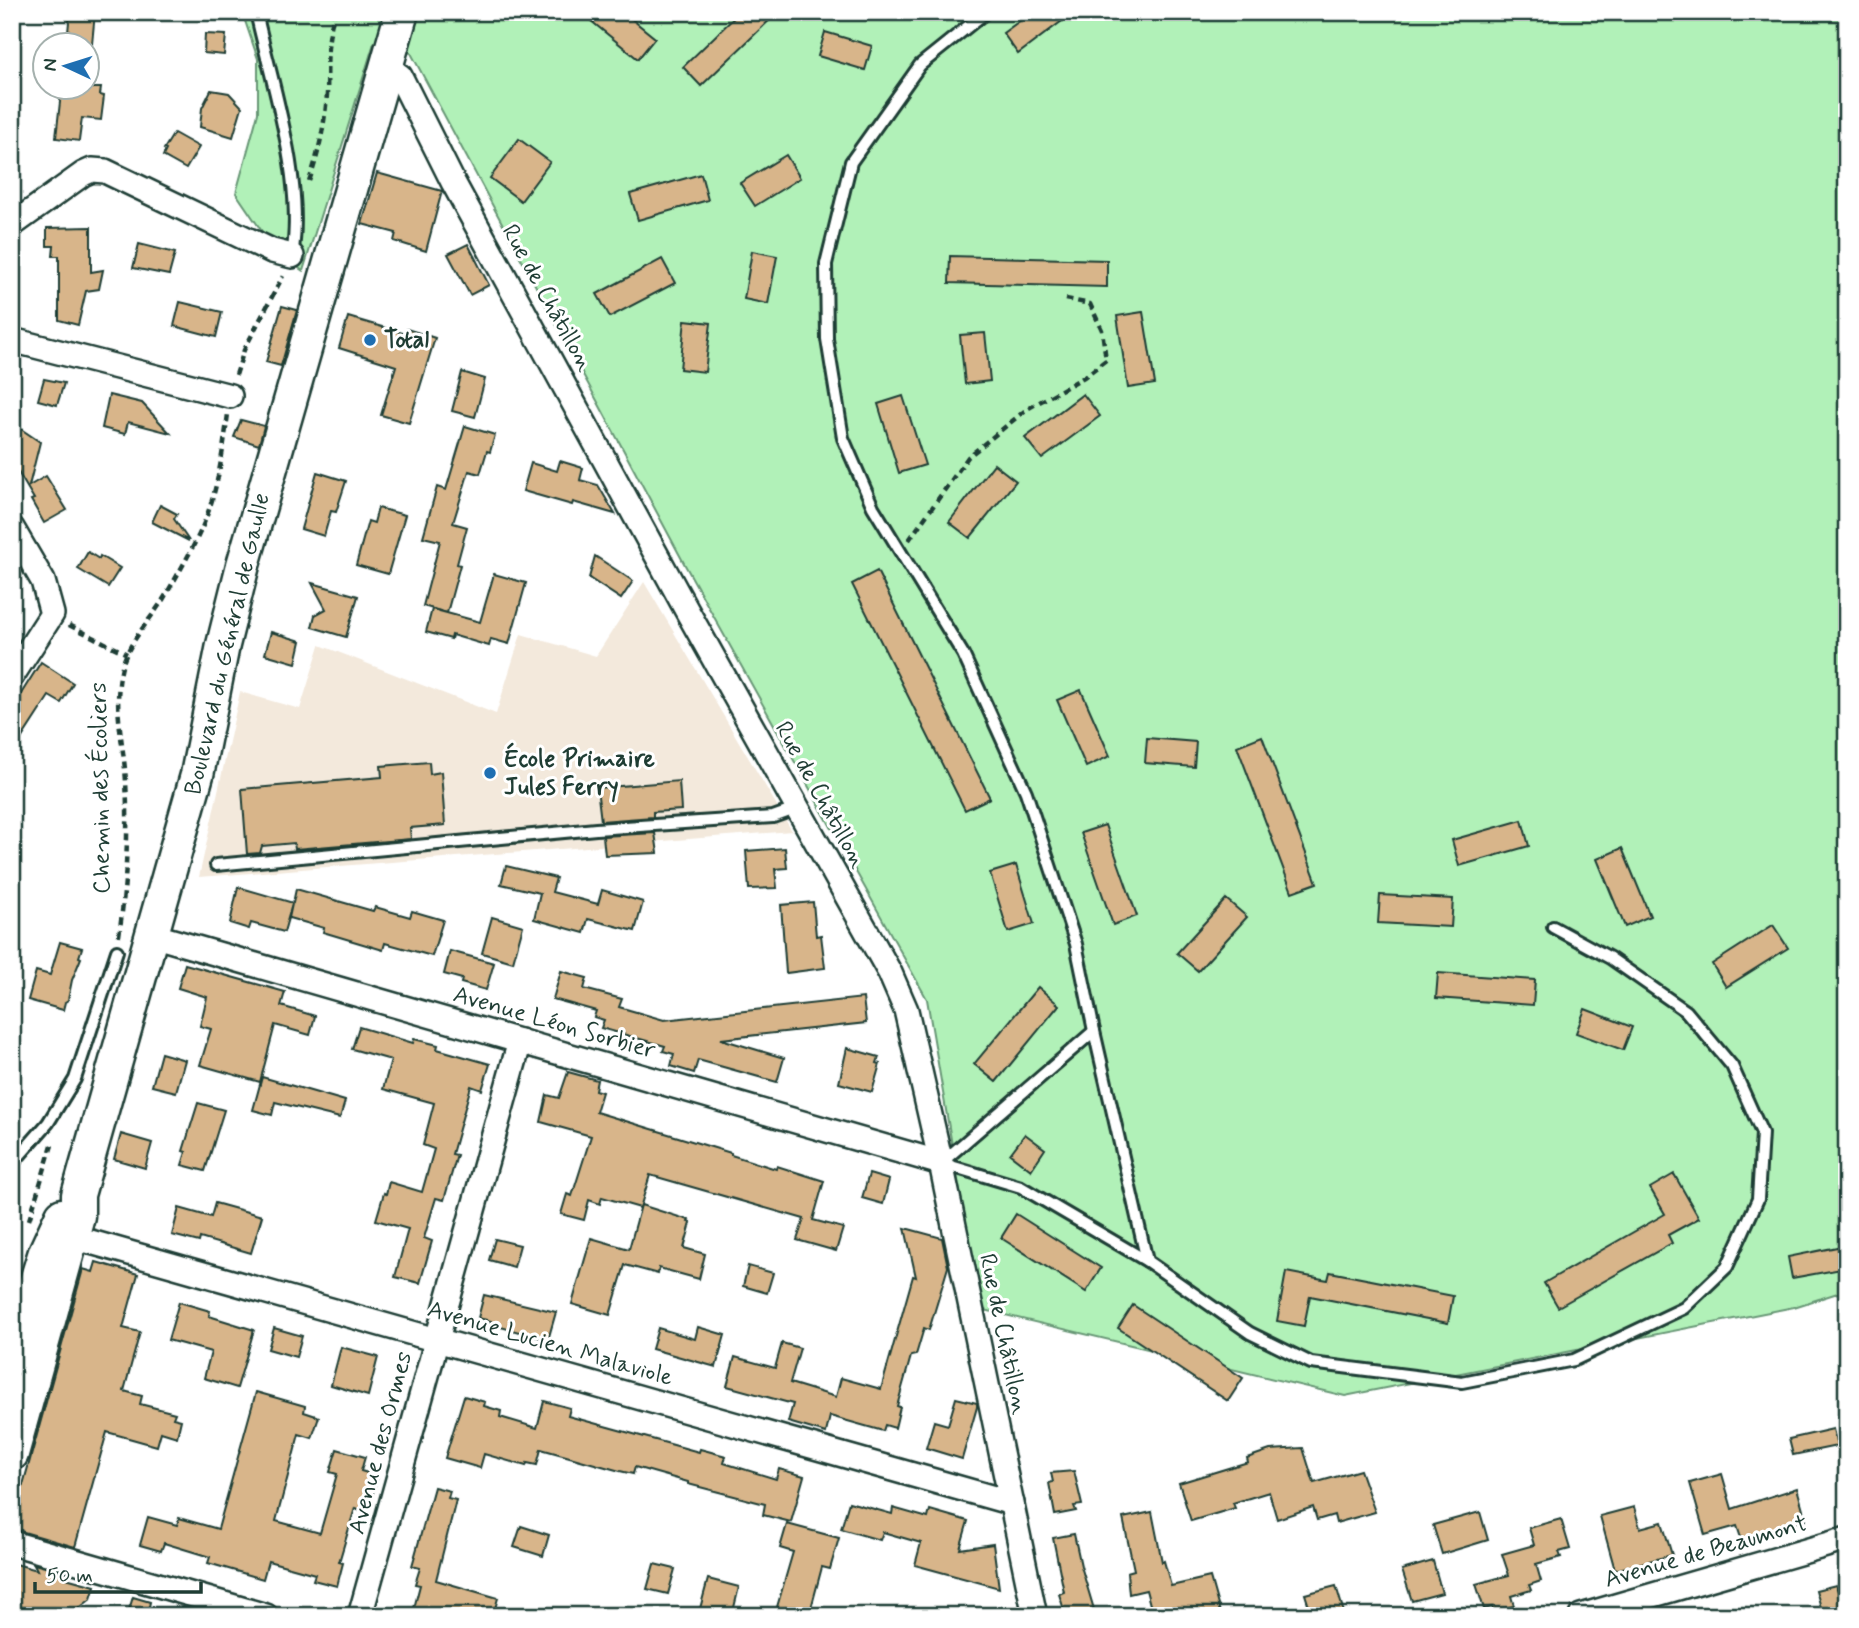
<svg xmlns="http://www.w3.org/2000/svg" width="1859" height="1628" viewBox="0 0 1859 1628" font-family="Mynerve,sans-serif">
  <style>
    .built { fill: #f3e9dc }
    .green { fill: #b1f1b8; stroke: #689776; stroke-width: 2 }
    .building { fill: #d8b58a; stroke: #1f3d34; stroke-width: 2 }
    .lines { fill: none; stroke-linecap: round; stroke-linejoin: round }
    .lane-casing { stroke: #1f3d34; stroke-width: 16 }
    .street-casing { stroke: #1f3d34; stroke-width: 28 }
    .secondary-casing { stroke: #1f3d34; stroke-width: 37 }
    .path { stroke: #1f3d34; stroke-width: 4.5; stroke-dasharray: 7 5; stroke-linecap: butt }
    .lane { stroke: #fff; stroke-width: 10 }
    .street { stroke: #fff; stroke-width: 23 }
    .secondary { stroke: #fff; stroke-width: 32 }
    .poi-dot { fill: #1f6fb2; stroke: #fff; stroke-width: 2.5 }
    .labels { text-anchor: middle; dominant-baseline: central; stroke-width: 6; stroke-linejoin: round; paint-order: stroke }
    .street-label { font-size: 24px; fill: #1f3d34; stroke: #fff }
    .poi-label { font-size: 24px; font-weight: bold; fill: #1f3d34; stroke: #fff; text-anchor: start }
  </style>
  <rect width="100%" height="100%" fill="#fff"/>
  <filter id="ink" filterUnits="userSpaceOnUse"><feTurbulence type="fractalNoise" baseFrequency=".0143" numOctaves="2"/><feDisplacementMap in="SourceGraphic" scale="14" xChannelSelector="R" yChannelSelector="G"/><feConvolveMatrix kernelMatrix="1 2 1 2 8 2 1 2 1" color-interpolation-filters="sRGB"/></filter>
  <g filter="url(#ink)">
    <path class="built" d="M644,582L792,831L199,877L240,692L300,709L320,645L496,714L521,634L596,656Z"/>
    <path class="green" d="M242,12H1847V1290L1794,1307L1345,1396L980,1309L927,999L685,565L411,53L374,43L303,271L276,252L236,193L258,113V59Z"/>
    <g class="building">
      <path d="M70,12H95L92,44L67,42Z"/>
      <path d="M580,12H623L655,38L638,59Z"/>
      <path d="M740,12H778L701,86L683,67Z"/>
      <path d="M1032,12H1074L1018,54L1003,33Z"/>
      <path d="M825,32L872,46L865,70L818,56Z"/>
      <path d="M205,34L226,35L224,55L204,53Z"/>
      <path d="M67,88H101L100,95L104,96L101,120L82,118L79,141L56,138L61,93H66Z"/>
      <path d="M211,90L229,93L242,107L233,137L200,127L202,108Z"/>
      <path d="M174,133L199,147L186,169L163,156L166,150L164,149Z"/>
      <path d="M519,139L550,162L521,201L490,178Z"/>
      <path d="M786,155L800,178L755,206L740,183Z"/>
      <path d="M377,173L442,191L426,251L394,241L396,233L362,224Z"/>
      <path d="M701,174L708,200L638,220L630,194Z"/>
      <path d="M91,227V272L103,270L99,289L86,291L78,325L59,320V256H53L54,246H47V228Z"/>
      <path d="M139,244L175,253L169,275L133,268Z"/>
      <path d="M468,244L489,285L470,295L448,254Z"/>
      <path d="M752,251L777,256L768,304L744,299Z"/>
      <path d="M950,256L1107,260V287L949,283Z"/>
      <path d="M662,259L675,283L610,317L597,294Z"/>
      <path d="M180,302L222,312L216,337L174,326Z"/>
      <path d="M282,306L297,310L281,366L266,362Z"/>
      <path d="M1143,312L1155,384L1128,388L1117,316Z"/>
      <path d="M348,317L406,334L407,329L435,338L409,423L381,415L396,366L339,348Z"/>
      <path d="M685,320L711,323L705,372L680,369Z"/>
      <path d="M985,333L990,381L965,384L960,335Z"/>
      <path d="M462,372L485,379L475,417L452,411Z"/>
      <path d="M44,379L64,383L57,405L38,400Z"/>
      <path d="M1083,394L1100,416L1042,459L1025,438Z"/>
      <path d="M109,395L142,403L170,433L128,422L125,434L102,428Z"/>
      <path d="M903,396L925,465L899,473L878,404Z"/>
      <path d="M241,420L264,426L259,445L234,437Z"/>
      <path d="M12,423L40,442L29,486L46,476L67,510L44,523L31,500L34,499L12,462Z"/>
      <path d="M465,426L495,435L490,452L487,451L480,474L469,471L453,523L467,527L457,564L460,565L447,613L423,606L440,541L423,537L437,487L446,490Z"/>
      <path d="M560,461L583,468L580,480L598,485L615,514L573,502L572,505L523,491L531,463L557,471Z"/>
      <path d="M994,464L1016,481L970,538L949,522Z"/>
      <path d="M317,472L346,481L336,512L331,511L324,536L301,529Z"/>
      <path d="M160,505L177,514L174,519L189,541L152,522Z"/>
      <path d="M378,508L405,515L388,574L356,565L368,521L374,523Z"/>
      <path d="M88,552L99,559L100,556L120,568L108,587L78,569Z"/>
      <path d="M595,556L633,581L621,599L589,578Z"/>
      <path d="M877,571L990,798L965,810L852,584Z"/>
      <path d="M494,574L526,583L509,644L491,639L489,646L452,635L451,639L426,632L432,609L480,622Z"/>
      <path d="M312,583L358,596L346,637L312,627L315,615L326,609Z"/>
      <path d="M271,632L301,641L296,663L265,654Z"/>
      <path d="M41,662L73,683L61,703L49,696L12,753V708Z"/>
      <path d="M1081,690L1110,756L1086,767L1057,700Z"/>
      <path d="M1262,736L1317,883L1292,892L1237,746Z"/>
      <path d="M1147,738L1196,742L1194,767L1145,763Z"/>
      <path d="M429,762L430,774L441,772L445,825L410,828L411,839L295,849L294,843L262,846L260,853L247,854L242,789L382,777L381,766Z"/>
      <path d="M679,781L681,810L653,812V817L601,821L597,788Z"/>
      <path d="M1522,820L1529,846L1459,866L1452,840Z"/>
      <path d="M1105,825L1137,916L1113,925L1081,833Z"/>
      <path d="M655,833L658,853L605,855L603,836Z"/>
      <path d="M785,848L787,868L775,869L777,888L749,889L746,851Z"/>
      <path d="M1622,848L1650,916L1625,927L1597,859Z"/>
      <path d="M1016,865L1034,924L1008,932L990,873Z"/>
      <path d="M506,866L556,878L552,892L598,904L602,890L643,902L635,931L588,919L584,933L534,919L540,893L501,884Z"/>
      <path d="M238,887L293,903L296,889L373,911L375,907L410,917L412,911L443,920L432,956L385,943L383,950L323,932L324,928L289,918L292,904L284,932L251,923L249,929L230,923Z"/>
      <path d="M1380,895L1453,899L1451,927L1378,923Z"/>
      <path d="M1226,899L1247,917L1198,971L1177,953Z"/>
      <path d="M813,902L816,936L821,935L825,968L786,973L781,905Z"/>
      <path d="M492,917L523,926L513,962L482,953Z"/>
      <path d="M1773,925L1788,948L1726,987L1712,964Z"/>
      <path d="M60,942L82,948L79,957L81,958L72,980L68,1000L65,1002L63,1010L28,1000L36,971L50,975Z"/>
      <path d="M450,951L494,963L486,990L461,983L462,979L444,974Z"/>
      <path d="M185,964L285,992L281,1006L315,1016L310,1035L275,1025L260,1082L200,1065L211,1029L200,1026L207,997L178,988Z"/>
      <path d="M561,971L587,978L584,989L622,999L619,1007L664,1020L863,998L866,1023L721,1039L784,1058L777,1082L698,1060L694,1073L671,1066L674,1054L663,1051L665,1046L601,1028L604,1020L594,1017L596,1011L553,999Z"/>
      <path d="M1438,973L1535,980L1533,1005L1436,998Z"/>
      <path d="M1038,987L1059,1005L996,1082L974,1064Z"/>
      <path d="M1585,1009L1632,1027L1623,1050L1576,1033Z"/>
      <path d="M359,1027L413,1043L414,1039L438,1045L437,1049L490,1064L482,1090L471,1086L452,1154L457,1155L444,1200L436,1198L424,1238L432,1241L420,1283L395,1277L408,1229L376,1220L384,1193L386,1194L389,1182L422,1192L434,1149L423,1145L434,1103L383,1089L391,1060L352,1049Z"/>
      <path d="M847,1048L879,1057L877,1063L880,1064L872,1092L839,1083Z"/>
      <path d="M161,1053L185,1060L176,1092L152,1086Z"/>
      <path d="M568,1072L597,1080L595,1090L602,1092L596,1112L731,1153V1155L776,1169L777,1166L824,1181L813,1220L843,1228L836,1251L797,1240L804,1219L650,1175L640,1208L602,1197L600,1204L589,1200L584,1220L561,1214L567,1194L572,1196L591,1136L541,1122L547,1095L559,1098Z"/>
      <path d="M262,1077L345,1101L340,1118L275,1102L272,1115L253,1110Z"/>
      <path d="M198,1103L224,1110L205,1171L182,1165L186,1152L183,1151Z"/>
      <path d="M121,1134L152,1143L145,1168L114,1159Z"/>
      <path d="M1025,1134L1045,1149L1031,1170L1010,1154Z"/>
      <path d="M869,1174L889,1180L883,1204L862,1198Z"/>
      <path d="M1674,1174L1699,1218L1668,1235L1672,1243L1558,1307L1544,1283L1665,1214L1650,1188Z"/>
      <path d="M215,1203L262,1216L251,1253L200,1238L199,1242L172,1235L179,1208L211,1217Z"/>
      <path d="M641,1205L689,1220L688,1222L691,1223L684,1248L705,1254L699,1279L659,1268L658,1274L625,1265L610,1315L572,1304L591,1238L629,1249Z"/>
      <path d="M1016,1214L1101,1268L1086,1292L1001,1238Z"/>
      <path d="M905,1228L942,1238L948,1267L929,1330L924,1328L916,1355L911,1356L897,1406L900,1407L895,1428L885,1425L883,1431L830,1416L826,1433L788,1422L793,1404L727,1386L735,1357L775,1368L782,1343L800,1348L790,1383L836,1397L841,1378L881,1389L913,1276L916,1277Z"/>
      <path d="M495,1239L520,1245L514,1267L489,1260Z"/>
      <path d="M1847,1245V1268L1792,1278L1788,1257Z"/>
      <path d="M96,1262L138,1274L123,1328L140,1332L124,1391L142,1396L140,1404L175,1413L173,1418L181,1420L177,1437L161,1432L157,1446L107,1432L75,1547L17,1530L13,1521L83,1269L93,1272Z"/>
      <path d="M748,1266L773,1273L767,1293L743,1286Z"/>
      <path d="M1286,1272L1328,1280L1330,1272L1453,1296L1448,1323L1310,1296L1304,1326L1277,1321Z"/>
      <path d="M484,1295L556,1312L548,1340L490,1324L491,1321L478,1318Z"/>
      <path d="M179,1302L210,1311L209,1316L254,1330L237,1388L204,1378L211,1352L168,1340Z"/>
      <path d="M1133,1305L1243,1378L1228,1401L1118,1328Z"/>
      <path d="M698,1327L725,1335L716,1367L652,1349L658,1328L695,1339Z"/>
      <path d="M274,1328L302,1336L296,1357L268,1349Z"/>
      <path d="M341,1347L378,1357L368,1396L331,1385Z"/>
      <path d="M256,1392L305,1406L304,1412L319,1417L312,1438L299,1434L276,1521L320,1533L337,1474L330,1472L337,1449L365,1457L361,1471L378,1476L367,1512L355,1508L339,1562L343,1563L337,1586L313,1580L315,1574L268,1561L263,1579L208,1563L210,1557L164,1543L161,1551L140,1545L148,1517L177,1525L179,1518L218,1529Z"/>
      <path d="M464,1396L485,1402L484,1406L501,1411L500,1417L537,1428L544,1401L570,1408L568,1416L699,1452L700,1449L726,1456L724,1463L776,1479L779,1469L804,1476L791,1522L763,1515L765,1504L688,1484V1482L635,1467L633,1474L620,1471L541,1449L537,1465L527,1463L526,1466L484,1454L480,1468L445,1458Z"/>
      <path d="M956,1398L977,1403V1407L962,1459L926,1448L934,1421L948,1425Z"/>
      <path d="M1833,1429L1837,1446L1793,1455L1789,1439Z"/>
      <path d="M1303,1448L1314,1483L1360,1470L1375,1512L1336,1523L1334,1515L1317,1520L1313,1507L1277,1519L1269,1492L1233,1503L1235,1508L1191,1521L1179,1483L1248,1462L1247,1458L1270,1450Z"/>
      <path d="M1074,1471L1082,1505L1074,1506L1076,1511L1055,1515L1049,1483L1053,1482L1051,1473Z"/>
      <path d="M1722,1474L1732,1509L1797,1488L1806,1520L1760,1533L1761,1536L1742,1541L1737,1526L1705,1535L1690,1483Z"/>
      <path d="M434,1487L450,1491L448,1498L456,1500L436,1580L498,1598L493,1616H412L420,1585L415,1584L420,1568L412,1566Z"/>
      <path d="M849,1502L892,1514L893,1508L928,1518L930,1510L968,1521L960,1549L993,1544L999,1588L915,1565L921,1543L883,1532L880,1540L841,1529Z"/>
      <path d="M1634,1507L1640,1528L1662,1522L1672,1555L1615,1570L1600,1516Z"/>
      <path d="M1152,1512L1162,1562L1164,1561L1171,1586L1210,1577L1221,1616H1153L1146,1590L1129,1594L1127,1572L1134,1570L1123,1518Z"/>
      <path d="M1480,1512L1488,1540L1442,1554L1433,1525Z"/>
      <path d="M1561,1519L1570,1549L1559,1552L1561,1557L1536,1564L1541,1581L1529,1585L1531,1590L1511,1596L1514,1606L1494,1611L1492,1607L1484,1609L1476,1584L1509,1575L1502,1554L1534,1545L1529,1528Z"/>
      <path d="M787,1524L839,1538L830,1569L822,1567L809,1616H786L788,1610L777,1607L793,1552L780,1548Z"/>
      <path d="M521,1526L549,1535L543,1556L514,1547Z"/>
      <path d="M1074,1534L1081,1566L1096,1616H1066L1059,1594L1064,1592L1053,1538Z"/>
      <path d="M1433,1561L1442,1593L1412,1601L1402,1570Z"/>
      <path d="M12,1563L37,1570L34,1564L67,1573L66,1578L95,1586L91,1599L69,1616H12Z"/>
      <path d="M654,1564L675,1569L668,1594L647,1589Z"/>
      <path d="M708,1579L739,1587L732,1616H698Z"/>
      <path d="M1836,1585L1843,1609L1823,1615L1816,1590Z"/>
      <path d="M1336,1586L1345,1616H1312L1305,1594Z"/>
      <path d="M133,1597L150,1602L147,1616H127Z"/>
    </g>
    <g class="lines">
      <g class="lane-casing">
        <g id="lane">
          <path d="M256,12C272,85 305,182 292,256"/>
          <path d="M986,12L920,65L851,162L826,264L827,339L843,438L873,507L963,654L1026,792L1076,944L1094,1031L1147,1261L1250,1333L1311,1363L1462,1382L1574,1360L1684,1308L1727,1267L1758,1199L1762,1133L1732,1066L1686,1011L1610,958L1553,927"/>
          <path d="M216,865L596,829L773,817L798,808"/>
          <path d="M941,1163L1021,1187L1147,1261"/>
          <path d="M941,1163L1094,1031"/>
          <path d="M12,1164L48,1123L75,1079L117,951"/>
        </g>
      </g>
      <g class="street-casing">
        <g id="street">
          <path d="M386,67L400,76L453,182L686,609L890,973L906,1010L941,1163L1035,1616"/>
          <path d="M12,225L83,174L92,170L105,171L272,251L292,256"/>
          <path d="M12,340L230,396"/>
          <path d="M12,528L43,581L52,614L12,676"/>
          <path d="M152,935L941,1163"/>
          <path d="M73,1237L1012,1503"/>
          <path d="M12,1543L266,1616"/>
          <path d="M360,1616L520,1041"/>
          <path d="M1581,1616L1847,1539"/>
        </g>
      </g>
      <g class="secondary-casing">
        <g id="secondary">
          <path d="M12,1358L45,1252L62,1215"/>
          <path d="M12,1454L78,1216V1195L197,775L223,645L243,565L402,12"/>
        </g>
      </g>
      <g class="path">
        <path d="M309,181C319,154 325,123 327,94C328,63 325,44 335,12"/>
        <path d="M236,375L244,350L283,276"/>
        <path d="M909,540L968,457L1027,409L1084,377L1106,360L1102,330L1090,304L1066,299"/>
        <path d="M69,625L127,654"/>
        <path d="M119,936C126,885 129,833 126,782C124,744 113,709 121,671C126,644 150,621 164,598C178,574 193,549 204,523C218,489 223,451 228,414"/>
        <path d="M29,1220L52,1145"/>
      </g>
      <use href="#lane" class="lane"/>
      <use href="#street" class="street"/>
      <use href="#secondary" class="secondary"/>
    </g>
  </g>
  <g class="poi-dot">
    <circle cx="370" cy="340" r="7"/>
    <circle cx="490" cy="773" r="7"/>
  </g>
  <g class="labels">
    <g class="street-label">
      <text transform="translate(547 298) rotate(61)">Rue de Châtillon</text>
      <text transform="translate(228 644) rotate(-77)">Boulevard du Général de Gaulle</text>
      <text transform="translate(101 788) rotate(-91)">Chemin des Écoliers</text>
      <text transform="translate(820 795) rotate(61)">Rue de Châtillon</text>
      <text transform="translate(554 1023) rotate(16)">Avenue Léon Sorbier</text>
      <text transform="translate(1003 1334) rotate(78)">Rue de Châtillon</text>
      <text transform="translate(550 1344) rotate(16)">Avenue Lucien Malaviole</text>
      <text transform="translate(381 1443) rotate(-75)">Avenue des Ormes</text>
      <text transform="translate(1706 1552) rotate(-16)">Avenue de Beaumont</text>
    </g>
    <g class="poi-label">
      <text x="384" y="340">Total</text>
      <text x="504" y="759">École Primaire<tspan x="504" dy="28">Jules Ferry</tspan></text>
    </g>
  </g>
  <rect width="1859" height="1628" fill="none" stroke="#fff" stroke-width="42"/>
  <rect x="21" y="21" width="1817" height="1586" fill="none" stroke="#1f3d34" stroke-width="2.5" filter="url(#ink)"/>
  <g transform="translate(66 66) rotate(274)"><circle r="33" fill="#ffffff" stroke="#a5b1ae" stroke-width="2"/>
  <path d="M0-5L12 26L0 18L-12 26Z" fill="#1f6fb2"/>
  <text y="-10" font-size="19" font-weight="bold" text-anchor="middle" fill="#1f3d34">N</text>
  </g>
  <path d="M35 1582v10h166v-10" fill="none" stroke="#1f3d34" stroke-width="3.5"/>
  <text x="46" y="1582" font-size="21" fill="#1f3d34" stroke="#ffffff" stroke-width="5" paint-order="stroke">50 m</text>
</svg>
